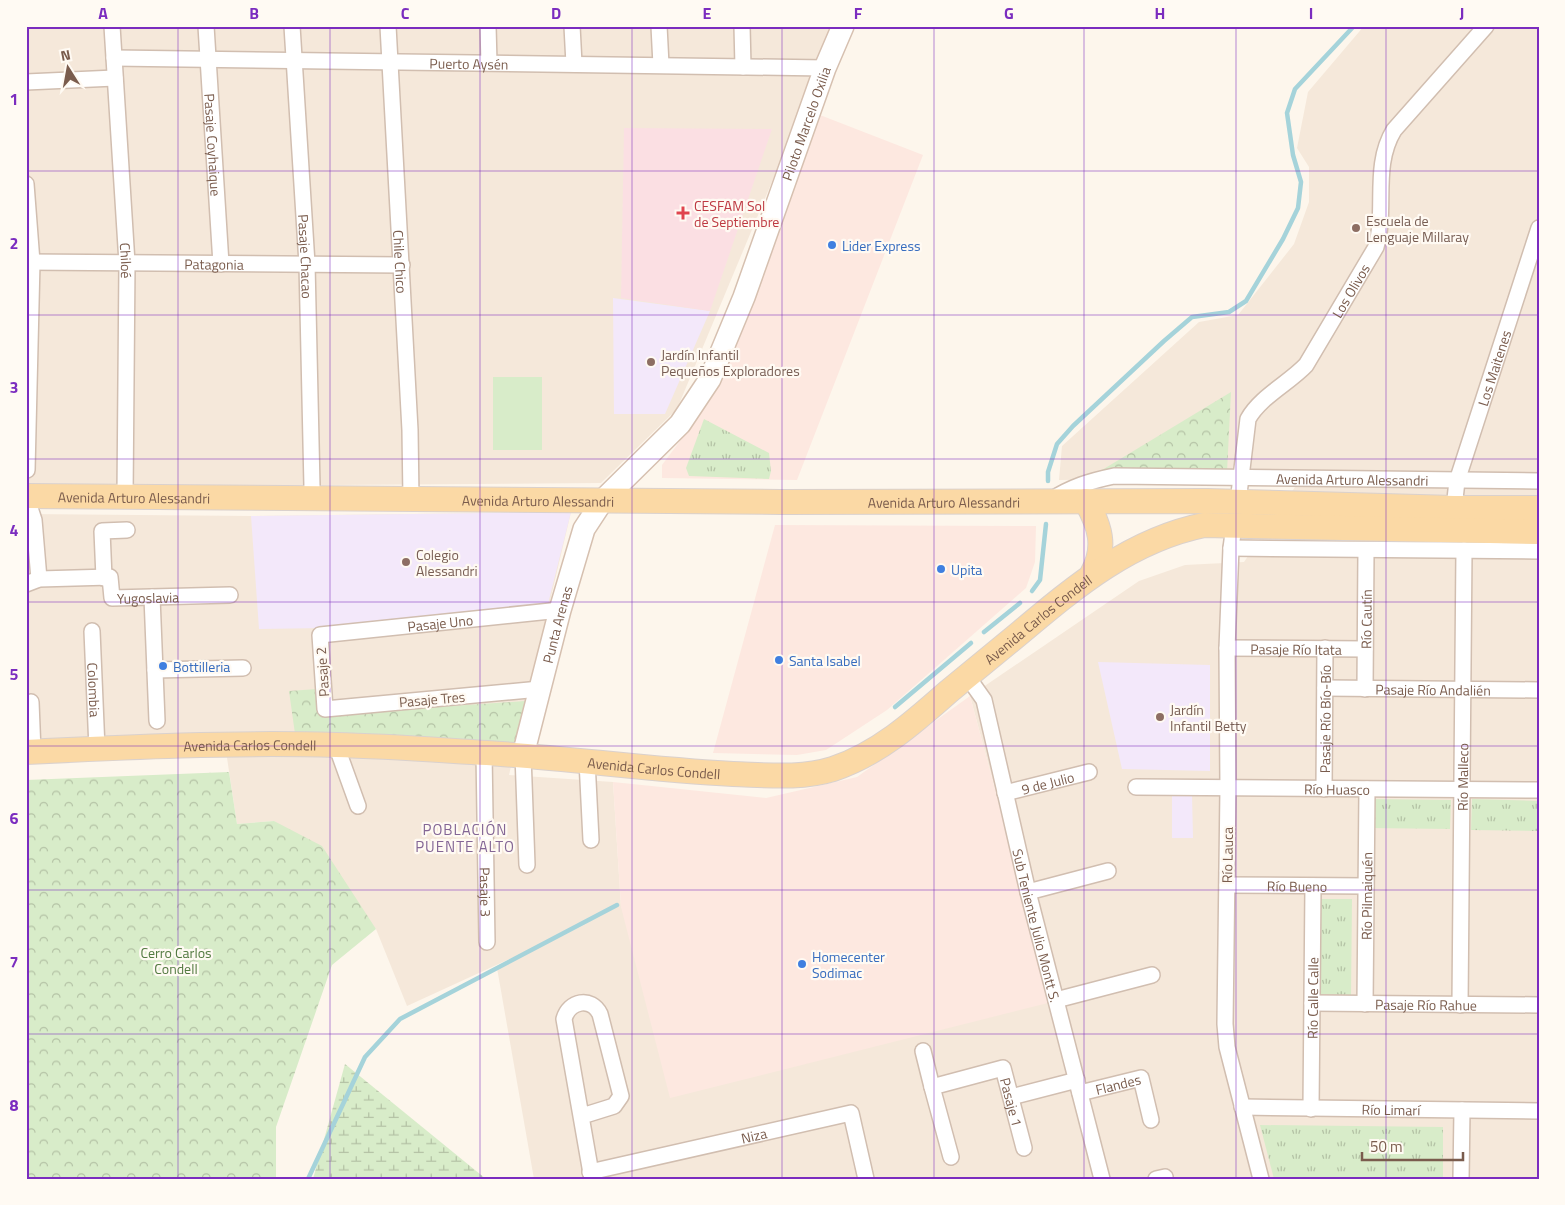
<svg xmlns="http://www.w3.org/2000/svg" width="1565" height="1205" viewBox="0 0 1565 1205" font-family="'Titillium Web',sans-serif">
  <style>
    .residential { fill: #f5e8da }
    .commercial { fill: #fde8e0 }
    .education { fill: #f3e8fa }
    .medical { fill: #fbdfe3 }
    .grass { fill: url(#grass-tufts) }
    .forest { fill: url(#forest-crowns) }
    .wetland { fill: url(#wetland-marsh) }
    .pitch { fill: #d8ecc9 }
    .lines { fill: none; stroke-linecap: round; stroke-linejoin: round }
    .stream { stroke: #a5d3da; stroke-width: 4.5 }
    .street-casing { stroke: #d1beb0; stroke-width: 18 }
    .secondary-casing { stroke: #d6c0b0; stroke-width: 24 }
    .primary-casing { stroke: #dad1cd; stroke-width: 26 }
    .street { stroke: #fff; stroke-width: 15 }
    .secondary { stroke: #fff; stroke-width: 21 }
    .primary { stroke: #fbd9a5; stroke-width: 24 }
    .grid { fill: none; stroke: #7b2cbf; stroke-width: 1; stroke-opacity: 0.55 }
    .health-dot { fill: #e0444e; stroke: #fffaf3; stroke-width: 2 }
    .education-dot { fill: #8d6e63; stroke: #fffaf3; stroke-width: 2 }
    .shop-dot { fill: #3f7fe0; stroke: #fffaf3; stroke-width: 2 }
    .labels { text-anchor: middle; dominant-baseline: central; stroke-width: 4.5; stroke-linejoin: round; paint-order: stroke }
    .street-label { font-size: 14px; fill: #7a5c4d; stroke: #fffaf3 }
    .health-label { font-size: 14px; fill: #be3a42; stroke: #fffaf3; text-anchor: start }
    .education-label { font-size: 14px; fill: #785e54; stroke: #fffaf3; text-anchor: start }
    .shop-label { font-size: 14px; fill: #366cbe; stroke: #fffaf3; text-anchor: start }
    .park-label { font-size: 14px; fill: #537a41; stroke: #fffaf3 }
    .neighbourhood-label { font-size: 15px; letter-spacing: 1px; fill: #846695; stroke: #fffaf3 }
    .neatline { fill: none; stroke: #7b2cbf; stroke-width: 2 }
    .grid-label { font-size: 16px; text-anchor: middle; font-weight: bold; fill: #7b2cbf }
  </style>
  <defs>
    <pattern id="grass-tufts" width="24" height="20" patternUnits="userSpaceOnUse" patternTransform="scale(1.25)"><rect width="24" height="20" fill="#d8ecc9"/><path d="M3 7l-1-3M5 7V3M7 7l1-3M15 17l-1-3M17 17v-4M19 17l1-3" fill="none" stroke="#b4c2a5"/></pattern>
    <pattern id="forest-crowns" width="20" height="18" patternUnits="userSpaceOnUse" patternTransform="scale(1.25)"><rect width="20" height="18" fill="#d8ecc9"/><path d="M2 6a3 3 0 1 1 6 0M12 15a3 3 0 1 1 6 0" fill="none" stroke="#b4c2a5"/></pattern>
    <pattern id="wetland-marsh" width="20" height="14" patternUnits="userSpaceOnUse" patternTransform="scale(1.25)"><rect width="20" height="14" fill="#d8ecc9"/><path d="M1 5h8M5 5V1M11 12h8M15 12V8" fill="none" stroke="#b4c2a5"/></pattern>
  </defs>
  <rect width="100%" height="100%" fill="#fdf6ec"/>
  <g class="residential">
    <path d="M26,26H837L677,409L601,483L26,487Z"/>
    <path d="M1364,26H1539V1179H534L497,968L588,923L407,1006L376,929L274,821L237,824L224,738L26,746V514L251,516L571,512L509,775L613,782L621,907L1052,1002L970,696L1139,581L1185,565L1244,562L1299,481L1228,478L1059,480L1062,446L1199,322L1238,315L1294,244L1309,202V167L1297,148L1308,92Z"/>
  </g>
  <g class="commercial">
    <path d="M820,115L923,155L797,480L662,478V465L698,417L754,296Z"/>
    <path d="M775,525L1036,526L1035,562L1026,588L887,710L826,750L797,755L713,753Z"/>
    <path d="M970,696L1052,1002L670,1098L621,907L613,782L766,798L857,777Z"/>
  </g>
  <g class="education">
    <path d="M613,298L710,311L665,414H614Z"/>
    <path d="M571,512L547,608L324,628L259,629L251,516Z"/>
    <path d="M1098,662L1210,665V771L1122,769Z"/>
    <path d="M1192,795L1193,838H1172V796Z"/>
  </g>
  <path class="medical" d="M624,128L772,129L710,311L621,298Z"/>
  <g class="grass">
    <path d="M704,419L769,453L771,471L769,479L689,476L686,468Z"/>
    <path d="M1370,799L1451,800L1450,829L1369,828Z"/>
    <path d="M1472,799L1539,801V831L1471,830Z"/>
    <path d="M1318,899H1352L1351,995L1318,994Z"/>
    <path d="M1260,1125L1443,1127V1179H1274Z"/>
  </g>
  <g class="forest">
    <path d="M1231,392L1227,472L1102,470Z"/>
    <path d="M317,689L319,715L525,701L514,749L295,734L289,691Z"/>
    <path d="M229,772L237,824L274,821L322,846L376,929L332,965L276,1127V1179H26V780Z"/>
  </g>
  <path class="wetland" d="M345,1064L486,1179H313Z"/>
  <rect class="pitch" x="493" y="377" width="49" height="73"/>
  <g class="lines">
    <g class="stream">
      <path d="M1048,481V472L1057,444L1073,426L1164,341L1192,317L1229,312L1246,301L1283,239L1298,208L1301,182L1293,155L1287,113L1295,89L1354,26"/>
      <path d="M1032,591L1040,580L1046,524"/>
      <path d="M984,632L1020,603"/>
      <path d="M895,707L971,643"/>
      <path d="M308,1179L365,1057L400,1019L617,905"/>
    </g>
    <g class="street-casing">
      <g id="street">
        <path id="s1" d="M112,26L127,263L125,496"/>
        <path id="s2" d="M206,26L221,264"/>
        <path id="s3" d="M292,26L307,264L312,487"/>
        <path id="s4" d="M388,26L410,430L411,499"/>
        <path d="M488,26L489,63"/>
        <path d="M572,26L574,64"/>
        <path d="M659,26L661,65"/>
        <path d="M742,26L743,67"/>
        <path id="s5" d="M114,58L825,68"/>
        <path d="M26,82L115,78"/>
        <path d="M26,184L32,262L27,470"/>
        <path id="s6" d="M26,262L402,265"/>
        <path id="s7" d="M1051,500C1071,487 1090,481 1114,476L1539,481"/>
        <path id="s8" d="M1238,502L1248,419C1260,397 1289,383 1306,365L1376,247C1387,209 1372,166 1394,130L1486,26"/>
        <path d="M30,508L34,520L39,579"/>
        <path id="s9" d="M1454,508L1457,481L1539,228"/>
        <path d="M1234,526L1231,548L1227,648L1228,788L1225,1024L1227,1047L1261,1179"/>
        <path d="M1231,548L1539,551"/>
        <path d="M104,578L102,531L127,530"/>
        <path id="s10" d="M26,584L39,579L110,577L112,598L230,595"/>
        <path d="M152,597L157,721"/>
        <path id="s11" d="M92,631L97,749"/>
        <path id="s12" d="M1227,648L1365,649"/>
        <path d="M155,670L243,668"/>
        <path id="s13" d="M967,676L984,700L1028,892L1102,1179"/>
        <path id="s14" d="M1325,688L1539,690"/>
        <path id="s15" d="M540,689L325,709L320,635L560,610"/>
        <path id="s16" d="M1365,689L1366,550"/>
        <path d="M31,702L33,752"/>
        <path d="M336,745L358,806"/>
        <path id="s17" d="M484,753L487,942"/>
        <path d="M523,755L527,865"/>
        <path d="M587,761L591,840"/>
        <path id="s18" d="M1136,787L1539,790"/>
        <path id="s19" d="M1324,789L1325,648"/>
        <path id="s20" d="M1005,793L1089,772"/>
        <path id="s21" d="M1227,885L1366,886"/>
        <path d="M1028,892L1108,871"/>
        <path d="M1056,1000L1152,975"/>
        <path id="s22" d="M1312,1003L1539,1005"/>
        <path id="s23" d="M1365,1004L1367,789"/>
        <path id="s24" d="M1460,1005L1464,550"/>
        <path d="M923,1051L932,1087"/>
        <path id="s25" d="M1080,1093L1141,1078L1151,1120"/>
        <path d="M1011,1097L1077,1080"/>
        <path id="s26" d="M1242,1107L1539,1111"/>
        <path id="s27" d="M1311,1109L1313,886"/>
        <path d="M582,1116L614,1106L621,1096L600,1014C591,996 569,1001 564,1019L592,1179"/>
        <path id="s28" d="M951,1157L932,1087L1003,1068L1024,1148"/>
        <path id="s29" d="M590,1172L851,1113L866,1179"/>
        <path d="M1156,1179L1165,1177V1179"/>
        <path d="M1461,1179L1462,1110"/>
      </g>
    </g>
    <g class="secondary-casing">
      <g id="secondary">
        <path id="s30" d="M523,755L560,610L584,529L603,500L680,424L710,379L744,297L825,68L843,26"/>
      </g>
    </g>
    <g class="primary-casing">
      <g id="primary">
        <path id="s31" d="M26,496L781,502L1207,501L1454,508H1539"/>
        <path d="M1086,501C1100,526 1107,547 1092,574"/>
        <path id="s32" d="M26,752C129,747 233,742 336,745C386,746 437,750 487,753C569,758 651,770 733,774C766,775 801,779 833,769C878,754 913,723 948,692C972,672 997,652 1021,632C1077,585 1131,540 1204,525L1539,532"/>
      </g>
    </g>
    <use href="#street" class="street"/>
    <use href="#secondary" class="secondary"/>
    <use href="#primary" class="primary"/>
  </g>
  <path class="grid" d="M178,26V1179M330,26V1179M480,26V1179M632,26V1179M782,26V1179M934,26V1179M1084,26V1179M1236,26V1179M1386,26V1179M26,171H1539M26,315H1539M26,459H1539M26,602H1539M26,746H1539M26,890H1539M26,1034H1539"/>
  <path class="health-dot" d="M680.5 205.5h5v5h5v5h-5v5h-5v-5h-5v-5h5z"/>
  <g class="education-dot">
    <circle cx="1356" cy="228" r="5"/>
    <circle cx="651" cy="362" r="5"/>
    <circle cx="406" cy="562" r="5"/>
    <circle cx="1160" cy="717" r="5"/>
  </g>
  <g class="shop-dot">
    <circle cx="832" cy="245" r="5"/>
    <circle cx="941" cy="569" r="5"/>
    <circle cx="779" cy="660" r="5"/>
    <circle cx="163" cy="666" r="5"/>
    <circle cx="802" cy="964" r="5"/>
  </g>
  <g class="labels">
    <g class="street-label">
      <text stroke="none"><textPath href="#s5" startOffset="355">Puerto Aysén</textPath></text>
      <text stroke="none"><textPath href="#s30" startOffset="704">Piloto Marcelo Oxilia</textPath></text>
      <text stroke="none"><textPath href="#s2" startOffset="119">Pasaje Coyhaique</textPath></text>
      <text stroke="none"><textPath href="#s3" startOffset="231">Pasaje Chacao</textPath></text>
      <text stroke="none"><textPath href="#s1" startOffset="235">Chiloé</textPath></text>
      <text stroke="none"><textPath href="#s4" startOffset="236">Chile Chico</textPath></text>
      <text stroke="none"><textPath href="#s6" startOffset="188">Patagonia</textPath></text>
      <text stroke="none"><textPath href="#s8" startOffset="250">Los Olivos</textPath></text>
      <text stroke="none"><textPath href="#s9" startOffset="146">Los Maitenes</textPath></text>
      <text stroke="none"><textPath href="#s7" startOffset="306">Avenida Arturo Alessandri</textPath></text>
      <text stroke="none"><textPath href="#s31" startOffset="108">Avenida Arturo Alessandri</textPath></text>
      <text stroke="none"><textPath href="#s31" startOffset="512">Avenida Arturo Alessandri</textPath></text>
      <text stroke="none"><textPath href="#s31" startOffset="918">Avenida Arturo Alessandri</textPath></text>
      <text stroke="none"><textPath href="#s10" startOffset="142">Yugoslavia</textPath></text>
      <text stroke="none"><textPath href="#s32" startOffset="1064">Avenida Carlos Condell</textPath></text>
      <text stroke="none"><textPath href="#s16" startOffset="70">Río Cautín</textPath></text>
      <text stroke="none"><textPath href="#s15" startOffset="411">Pasaje Uno</textPath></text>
      <text stroke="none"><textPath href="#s30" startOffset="135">Punta Arenas</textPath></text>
      <text stroke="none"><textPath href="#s12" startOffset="69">Pasaje Río Itata</textPath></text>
      <text transform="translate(322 672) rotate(-94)">Pasaje 2</text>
      <text stroke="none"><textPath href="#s14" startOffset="108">Pasaje Río Andalién</textPath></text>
      <text stroke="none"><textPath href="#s11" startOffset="59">Colombia</textPath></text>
      <text transform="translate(432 699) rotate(-5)">Pasaje Tres</text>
      <text stroke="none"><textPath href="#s19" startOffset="70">Pasaje Río Bío-Bío</textPath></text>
      <text stroke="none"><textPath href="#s32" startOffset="224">Avenida Carlos Condell</textPath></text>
      <text stroke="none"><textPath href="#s32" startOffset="629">Avenida Carlos Condell</textPath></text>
      <text stroke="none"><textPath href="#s24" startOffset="228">Río Malleco</textPath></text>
      <text stroke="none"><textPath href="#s20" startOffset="44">9 de Julio</textPath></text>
      <text stroke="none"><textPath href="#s18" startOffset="201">Río Huasco</textPath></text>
      <text transform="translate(1227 855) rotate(-89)">Río Lauca</text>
      <text stroke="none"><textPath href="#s21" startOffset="70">Río Bueno</textPath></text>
      <text stroke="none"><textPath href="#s17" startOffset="139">Pasaje 3</textPath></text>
      <text stroke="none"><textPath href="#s23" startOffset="108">Río Pilmaiquén</textPath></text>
      <text stroke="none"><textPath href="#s13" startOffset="261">Sub Teniente Julio Montt S.</textPath></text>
      <text stroke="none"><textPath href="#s27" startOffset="111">Río Calle Calle</textPath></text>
      <text stroke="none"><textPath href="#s22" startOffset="114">Pasaje Río Rahue</textPath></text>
      <text stroke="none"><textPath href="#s25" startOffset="39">Flandes</textPath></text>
      <text stroke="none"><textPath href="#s28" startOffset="181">Pasaje 1</textPath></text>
      <text stroke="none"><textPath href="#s26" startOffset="149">Río Limarí</textPath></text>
      <text stroke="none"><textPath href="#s29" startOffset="168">Niza</textPath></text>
    </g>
    <g class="health-label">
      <text x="694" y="205">CESFAM Sol<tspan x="694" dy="16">de Septiembre</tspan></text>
    </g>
    <g class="education-label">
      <text x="1366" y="220">Escuela de<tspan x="1366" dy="16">Lenguaje Millaray</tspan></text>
      <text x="661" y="354">Jardín Infantil<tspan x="661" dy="16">Pequeños Exploradores</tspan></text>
      <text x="416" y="554">Colegio<tspan x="416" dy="16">Alessandri</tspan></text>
      <text x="1170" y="709">Jardín<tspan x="1170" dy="16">Infantil Betty</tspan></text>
    </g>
    <g class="shop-label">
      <text x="842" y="245">Lider Express</text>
      <text x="951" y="569">Upita</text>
      <text x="789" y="660">Santa Isabel</text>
      <text x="173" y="666">Bottilleria</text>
      <text x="812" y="956">Homecenter<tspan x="812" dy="16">Sodimac</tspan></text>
    </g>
    <g class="park-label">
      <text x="176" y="952">Cerro Carlos<tspan x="176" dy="16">Condell</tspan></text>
    </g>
    <g class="neighbourhood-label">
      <text x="465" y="829">POBLACIÓN<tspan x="465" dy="17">PUENTE ALTO</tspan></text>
    </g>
  </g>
  <rect width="1565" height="1205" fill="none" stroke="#fffaf3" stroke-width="55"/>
  <g transform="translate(68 68) rotate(349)" stroke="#fffaf3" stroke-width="4" paint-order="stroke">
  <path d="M0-4L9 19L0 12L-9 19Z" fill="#7a5c4d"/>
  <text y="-8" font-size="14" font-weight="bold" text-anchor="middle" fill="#7a5c4d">N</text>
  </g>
  <path d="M1362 1152v8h101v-8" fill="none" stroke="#7a5c4d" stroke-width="2.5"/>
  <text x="1370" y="1152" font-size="15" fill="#7a5c4d" stroke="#fffaf3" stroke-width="4" paint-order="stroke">50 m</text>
  <rect x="28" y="28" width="1510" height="1150" class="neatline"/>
  <g class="grid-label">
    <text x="103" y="19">A</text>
    <text x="254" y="19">B</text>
    <text x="405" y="19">C</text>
    <text x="556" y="19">D</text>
    <text x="707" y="19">E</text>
    <text x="858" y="19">F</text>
    <text x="1009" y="19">G</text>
    <text x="1160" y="19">H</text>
    <text x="1311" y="19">I</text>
    <text x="1462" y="19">J</text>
    <text x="14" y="105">1</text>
    <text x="14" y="249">2</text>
    <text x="14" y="393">3</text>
    <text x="14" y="536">4</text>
    <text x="14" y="680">5</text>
    <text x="14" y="824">6</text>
    <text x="14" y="968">7</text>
    <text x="14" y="1111">8</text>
  </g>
</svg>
